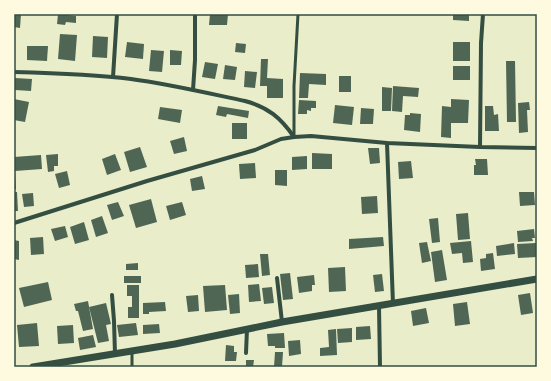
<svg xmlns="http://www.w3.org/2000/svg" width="551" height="381" viewBox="0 0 551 381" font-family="'Nunito Sans',sans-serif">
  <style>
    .building { fill: #4f6655 }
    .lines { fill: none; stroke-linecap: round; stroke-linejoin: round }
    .service { stroke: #344e41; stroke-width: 3 }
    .minor { stroke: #344e41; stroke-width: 4 }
    .tertiary { stroke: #344e41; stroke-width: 7 }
    .neatline { fill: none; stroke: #344e41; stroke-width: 1.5 }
  </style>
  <rect width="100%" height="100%" fill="#e9edc9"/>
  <g class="building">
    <path d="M14,14H21L20,28L14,27Z"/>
    <path d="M58,14L76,16V23L66,22L65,25L57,24Z"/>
    <path d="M210,14H228L227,25H209Z"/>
    <path d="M453,14H469V21L453,20Z"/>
    <path d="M60,34L77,35L75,61L58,59Z"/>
    <path d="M93,36L108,37L107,58L92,57Z"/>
    <path d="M127,42L144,44L143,59L125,57Z"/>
    <rect x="453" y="42" width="17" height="19"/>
    <path d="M236,43L246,44L245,53L235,52Z"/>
    <path d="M27,46H48L47,61L27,60Z"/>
    <path d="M151,50L164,51L162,72L149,71Z"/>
    <path d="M170,50L182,51L181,65H170Z"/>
    <path d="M261,59H268L267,78L283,79V98H267V86H260Z"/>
    <path d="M506,61H515L516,122H507Z"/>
    <path d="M205,62L218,64L215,79L202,77Z"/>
    <path d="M225,65L237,67L235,80L223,79Z"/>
    <rect x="453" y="66" width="17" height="14"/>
    <path d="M245,71L257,72L255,88L244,87Z"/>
    <path d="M300,73L326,74V85L309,84L308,98H299Z"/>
    <rect x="339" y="76" width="12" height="16"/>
    <path d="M15,78L32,79L31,91L15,90Z"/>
    <path d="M393,86L419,88L418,97L403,96L402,112L392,111Z"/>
    <path d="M382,87L392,88L391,111H382Z"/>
    <path d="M14,99L29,102L25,122L14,120Z"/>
    <path d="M451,99L469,100L468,123H451V138L441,137L442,106L451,107Z"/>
    <path d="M299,100L316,101V108H311V111L307,110V114H298Z"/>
    <path d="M529,102L530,110H527L528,132L519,133L518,103Z"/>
    <path d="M335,105L354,107L352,125L333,123Z"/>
    <path d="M218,106L249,111L248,118L227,114L226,117L216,115Z"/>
    <path d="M485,106H493L494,115L498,114L499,131H485Z"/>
    <path d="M160,107L182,110L180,123L158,119Z"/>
    <path d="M361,108L374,109L373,124H360Z"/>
    <path d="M410,113L421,114L420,132L404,130L405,115H410Z"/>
    <rect x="232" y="123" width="15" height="16"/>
    <rect x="536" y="126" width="1" height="12"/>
    <path d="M184,137L187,151L174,154L170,141Z"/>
    <path d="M140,147L147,167L130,172L124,152Z"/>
    <path d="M368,148H379L380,163L370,164Z"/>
    <path d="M312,153L332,154V169H312Z"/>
    <path d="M58,154V166H54V171L48,172L46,155Z"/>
    <path d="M115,154L121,170L107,175L102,159Z"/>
    <path d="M41,155L42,169L15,171L16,189H14V157Z"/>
    <path d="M307,156V169L292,170V157Z"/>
    <path d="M475,159H487L488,175H474V165H476Z"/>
    <path d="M411,161L413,178L399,179L398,162Z"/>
    <path d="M255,163L256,178L240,179L239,164Z"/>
    <path d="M275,170H287V186L275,185Z"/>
    <path d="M67,171L70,185L59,188L55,174Z"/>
    <path d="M202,176L205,189L192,191L190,179Z"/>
    <path d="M14,192H17L18,211H14Z"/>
    <path d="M519,192H534L535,205L520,206Z"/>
    <path d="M33,193L34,206L24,207L22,194Z"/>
    <path d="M377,196L378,213L362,214L361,197Z"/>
    <path d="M151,199L157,222L136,228L129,205Z"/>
    <path d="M118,202L124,216L112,220L107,205Z"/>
    <path d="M182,202L186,215L170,220L166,206Z"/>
    <path d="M468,213L470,239L458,240L456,214Z"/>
    <path d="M102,216L108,233L96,237L91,220Z"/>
    <path d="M438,218L440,242L432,243L429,219Z"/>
    <path d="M84,222L89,240L75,244L70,227Z"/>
    <path d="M65,226L68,237L55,241L51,229Z"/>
    <path d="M534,229L535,238H532L533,241L518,242L517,231Z"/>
    <path d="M43,237L44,254L31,255L30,238Z"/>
    <path d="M383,237L384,246L349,249V239Z"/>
    <path d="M14,240L19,241V260L14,259Z"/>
    <path d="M471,241L473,262L463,263L462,253L452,254L450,243Z"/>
    <path d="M427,242L431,261L422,263L419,243Z"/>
    <path d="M514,243L515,254L497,256L496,246Z"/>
    <path d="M536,243L537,257L518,258L517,244Z"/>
    <path d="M442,250L447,280L435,282L431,252Z"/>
    <path d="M493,253L495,269L481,271L480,259L486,258V254Z"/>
    <path d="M260,254H268L270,275L262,276Z"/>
    <path d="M138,263V270H126V264Z"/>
    <path d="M258,264L259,277L246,278L245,265Z"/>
    <path d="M345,267L346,291L329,292L328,268Z"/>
    <path d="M290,273L293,299L283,300L280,274Z"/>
    <path d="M382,274L384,291L375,292L373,275Z"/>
    <path d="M314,275L315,285H312V291L299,293L297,277Z"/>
    <rect x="124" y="276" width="17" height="7"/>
    <path d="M48,282L52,300L24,307L19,288Z"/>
    <path d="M259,284L261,301L249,302L248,285Z"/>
    <path d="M127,285H139V318H128V307H132V296H127Z"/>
    <path d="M225,285L227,310L205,312L203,286Z"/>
    <path d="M272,287L274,303L264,304L262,288Z"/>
    <path d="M530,293L533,313L521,315L518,295Z"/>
    <path d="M239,294L240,313L230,314L228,295Z"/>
    <path d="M198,295L199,311L188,312L186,296Z"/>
    <path d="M88,301L93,329L83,331L78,311H76L74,304Z"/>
    <path d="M165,302L166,311L149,312V314H143V303Z"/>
    <path d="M467,302L470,324L455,326L453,304Z"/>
    <path d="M106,303L111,324L106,325L109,341L98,343L89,307Z"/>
    <path d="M426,308L429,323L413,326L411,311Z"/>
    <path d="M37,323L39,346L19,347L17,325Z"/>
    <path d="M136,323L138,335L119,337L117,325Z"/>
    <path d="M159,324L160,333L143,334V325Z"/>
    <path d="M73,325L74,343L58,344L57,326Z"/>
    <path d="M370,326L371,339L356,340V327Z"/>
    <path d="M352,328V342L338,343L337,329Z"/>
    <path d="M336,329L337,355L320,356V348L329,347L328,330Z"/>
    <path d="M284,333L285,348H275V346H268L267,334Z"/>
    <path d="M93,335L96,347L80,350L78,338Z"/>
    <path d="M300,340L301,354L289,356L288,341Z"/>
    <path d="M226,345L234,346V352H237L236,361H225Z"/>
    <path d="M275,352H283L282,367H274Z"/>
    <path d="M246,360H254L253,367H246Z"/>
  </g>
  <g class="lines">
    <g class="service">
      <path d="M294,137V86L298,14"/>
      <path d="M132,367V351"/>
    </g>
    <g class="minor">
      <path d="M14,72C53,73 92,74 131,79C169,84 207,93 245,101C268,107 281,118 294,137"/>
      <path d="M113,77L117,14"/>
      <path d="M193,90L195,60V14"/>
      <path d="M387,143L393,304"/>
      <path d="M480,147L481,43L483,14"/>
      <path d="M14,223L147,181L255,150L281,139L294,137L311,136L387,143L480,147L537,148"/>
      <path d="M277,278L282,322"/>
      <path d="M112,295L114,321L115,354"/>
      <path d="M379,307L380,367"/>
      <path d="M246,353L247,329"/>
    </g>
    <path class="tertiary" d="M33,367L175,344L282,322L537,279"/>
  </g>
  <rect width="551" height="381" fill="none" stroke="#fefae0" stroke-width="30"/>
  <rect x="15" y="15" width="521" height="351" class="neatline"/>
</svg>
